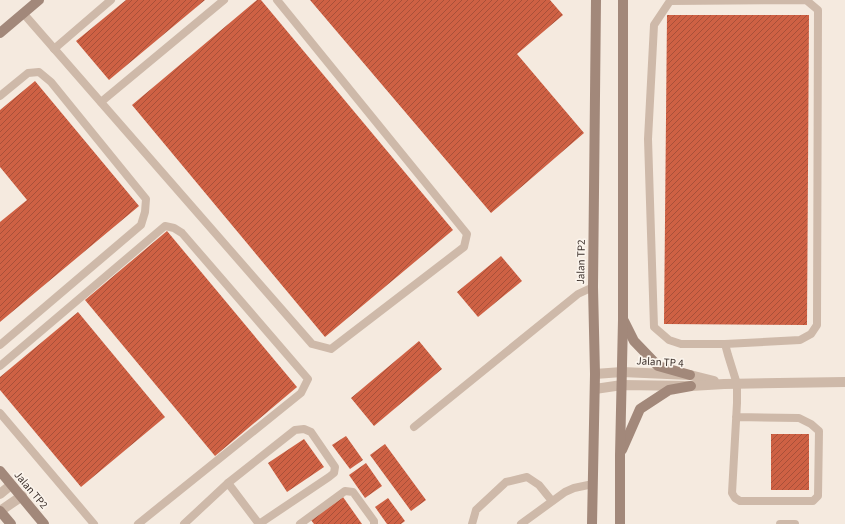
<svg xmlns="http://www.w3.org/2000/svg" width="845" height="524" viewBox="0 0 845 524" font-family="'Source Sans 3',sans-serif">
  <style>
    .building { fill: url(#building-hatch) }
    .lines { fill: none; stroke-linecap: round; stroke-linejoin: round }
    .lane { stroke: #ceb9a9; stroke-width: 8 }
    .street { stroke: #ceb9a9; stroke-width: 10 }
    .secondary { stroke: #a2887a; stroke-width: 10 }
    .labels { text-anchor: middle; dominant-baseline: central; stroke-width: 3.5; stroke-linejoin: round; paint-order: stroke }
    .street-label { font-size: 11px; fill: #3b2f2a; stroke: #fbf4ec }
  </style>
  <defs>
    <pattern id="building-hatch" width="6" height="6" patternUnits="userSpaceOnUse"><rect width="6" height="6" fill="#ce6144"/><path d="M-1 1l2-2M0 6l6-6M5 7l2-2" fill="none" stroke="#a85039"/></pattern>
  </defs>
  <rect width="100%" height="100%" fill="#f5eadf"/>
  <g class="building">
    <path d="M126,0H205L109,80L76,41Z"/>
    <path d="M257,0H261L453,230L325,337L132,105Z"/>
    <path d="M310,0H550L563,15L517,54L584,133L491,213Z"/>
    <path d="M667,15H809L807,325L664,324Z"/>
    <path d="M35,81L139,206L0,322V222L27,200L0,167V110Z"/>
    <path d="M167,231L297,387L215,456L85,300Z"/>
    <path d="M501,256L522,281L478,317L457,292Z"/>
    <path d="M78,312L165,417L81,487L0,390V377Z"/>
    <path d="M419,341L442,369L374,426L351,398Z"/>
    <rect x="771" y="434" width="38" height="56"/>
    <path d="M346,436L363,460L350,469L332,445Z"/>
    <path d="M304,439L324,467L287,492L268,463Z"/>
    <path d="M385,444L426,500L411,511L370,455Z"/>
    <path d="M366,463L382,486L365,498L349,475Z"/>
    <path d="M343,497L362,524H314L311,520Z"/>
    <path d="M388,498L405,521L401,524H387L375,507Z"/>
  </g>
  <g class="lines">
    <g class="lane">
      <path d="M23,13L312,344L331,349L464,247L467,234L277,0"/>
      <path d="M54,49L111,0"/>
      <path d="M0,96L28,73L39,72L51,82L146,199L145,212L141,225L0,345"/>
      <path d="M101,102L224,0"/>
      <path d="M725,344L800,340L811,334L817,325L818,10L806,0L670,1L654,25L648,139L654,327L669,340L681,344H725L728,355L737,384V403L732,493L735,498L740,501H813L818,496L819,431L811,424L799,418L736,417"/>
      <path d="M0,366L165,226L174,228L182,233L308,379L301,393L138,524"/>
      <path d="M0,413L94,524"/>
      <path d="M414,427L578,294L593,287"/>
      <path d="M228,483L295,430L304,429L311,432L335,467L334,473L329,477L259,524"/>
      <path d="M184,524L228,483L259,524"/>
      <path d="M300,524L345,491L353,492L374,521V524"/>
      <path d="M472,524L476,510L506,482L527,477L539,485L552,501"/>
      <path d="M521,524L565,492L574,488L593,484"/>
      <path d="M780,524H795"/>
    </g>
    <g class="street">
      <path d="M595,374L622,372L690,375L714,381"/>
      <path d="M595,389L622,385L691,386L724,384L845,382"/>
      <path d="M0,494L11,485"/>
      <path d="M0,511L22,496"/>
    </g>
    <g class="secondary">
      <path d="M0,33L39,0"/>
      <path d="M624,321L634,341L658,366L690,375"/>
      <path d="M622,450L640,409L669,390L691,386"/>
      <path d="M0,471L44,524"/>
      <path d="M0,511L11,524"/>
      <path d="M592,524L595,374L593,287L596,0"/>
      <path d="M620,524V455L623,320V0"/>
    </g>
  </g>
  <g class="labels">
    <g class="street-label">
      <text transform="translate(581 262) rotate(-89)">Jalan TP2</text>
      <text transform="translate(660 362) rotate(3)">Jalan TP 4</text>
      <text transform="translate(31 490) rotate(50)">Jalan TP2</text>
    </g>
  </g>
</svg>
